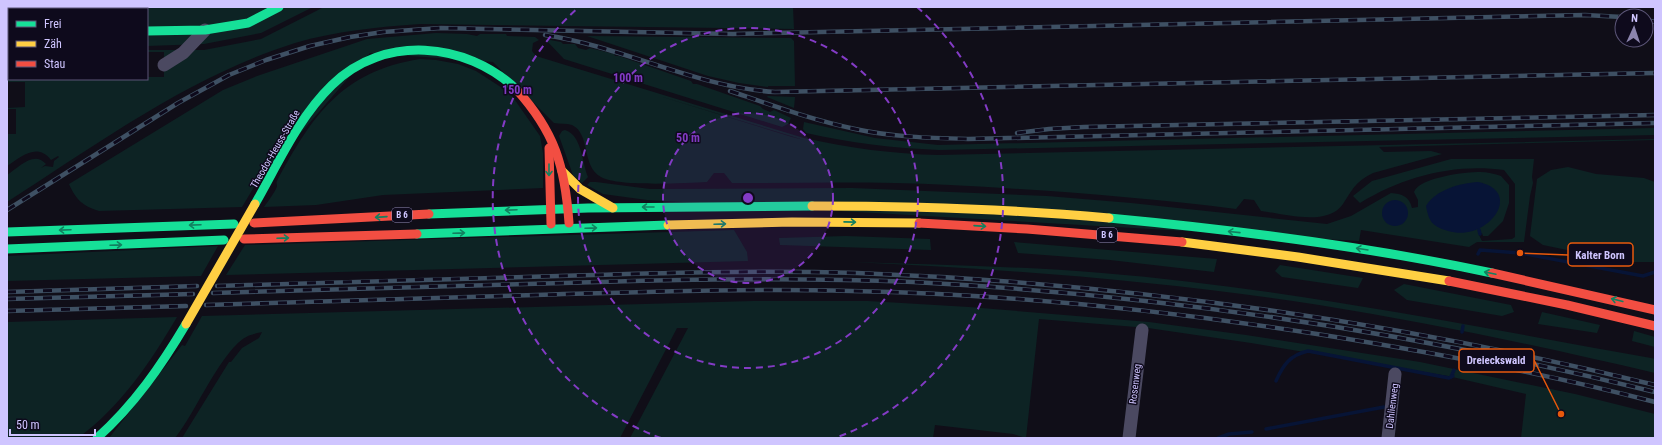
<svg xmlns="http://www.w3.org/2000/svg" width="1662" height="445" viewBox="0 0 1662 445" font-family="'Roboto Condensed',sans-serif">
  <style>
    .green { fill: #0d2324; fill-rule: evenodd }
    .water { fill: #071436 }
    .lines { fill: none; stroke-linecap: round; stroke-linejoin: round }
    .stream { stroke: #071436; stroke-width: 3.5 }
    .street { stroke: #4b4961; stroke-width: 13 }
    .fast { stroke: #16e098; stroke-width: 9 }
    .slow { stroke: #ffcf43; stroke-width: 9 }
    .jam { stroke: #f24e42; stroke-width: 9 }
    .rail-casing { stroke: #3e5063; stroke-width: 4.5 }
    .rail { stroke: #0e0a1c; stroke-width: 3; stroke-dasharray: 9; stroke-linecap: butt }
    .slow-bridge { stroke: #ffcf43; stroke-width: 9 }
    .oneway { stroke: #128060 }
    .ring { fill: none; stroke: #833bc5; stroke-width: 2; stroke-dasharray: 7 5 }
    .labels { text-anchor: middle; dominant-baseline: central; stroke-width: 3; stroke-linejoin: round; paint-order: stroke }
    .shield { fill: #0e0a1c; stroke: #958dbb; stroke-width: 1 }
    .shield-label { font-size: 9px; font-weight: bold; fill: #cfc5ff }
    .street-label { font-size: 10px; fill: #cfc5ff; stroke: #0e0a1c }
    .centre { fill: #833bc5; stroke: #0e0a1c; stroke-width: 2 }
    .ring-label { font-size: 12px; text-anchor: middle; font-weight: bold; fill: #833bc5; stroke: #0e0a1c; stroke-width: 3; stroke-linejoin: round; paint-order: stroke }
    .leader { fill: none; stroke: #e8590c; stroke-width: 1.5 }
    .callout-dot { fill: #e8590c; stroke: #0e0a1c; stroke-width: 1.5 }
    .callout { fill: #0e0a1c; stroke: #e8590c; stroke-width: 1.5 }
    .callout-label { font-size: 11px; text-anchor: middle; font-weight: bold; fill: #cfc5ff }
  </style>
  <rect width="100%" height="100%" fill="#100e18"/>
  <g class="green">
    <path d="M147,7H313L261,33L204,44L147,46Z"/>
    <path d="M324,7H793L794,29L420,24C377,27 336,31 295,43C190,76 99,143 7,202V175C19,167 34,150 46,164L41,168L45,166L53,167L54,161L59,157L58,156L51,160C37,142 21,157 7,166V134H16V109H7V108L25,107V82H7V80L147,79V77H164V52H147V50H204L261,39Z"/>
    <path d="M436,33L467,34L477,36L480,34H506L507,36L535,37L539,40L533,43L532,51L536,56L804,138C849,148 893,154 939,155L1655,139V140L1379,147L1384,152L1431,151L1442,154L1373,173C1355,182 1353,189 1343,204C1327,227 1285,214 1261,211L1254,200L1244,199L1236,209C1141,197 1045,190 950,185C877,181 804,183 732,183L724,173H714L707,182C685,183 618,187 601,177C581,166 591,134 572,125C566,123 560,124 554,123L493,62L370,53L254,187L242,207L99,211C83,206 76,200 69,184L223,90L257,76L367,39ZM656,95L804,140L792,137Z"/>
    <path d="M587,36L791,38L794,41L795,86H768V87L739,83L708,76Z"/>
    <path d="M545,39L561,42L563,44H575L578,48L586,50L590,48L614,54L615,56H619L691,81L693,84H697L760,106L763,109L770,112L774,110L791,118L788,124L782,127L564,59Z"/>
    <path d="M420,59L436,60L458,64L476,71L510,93L540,136L543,153V188L383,195L316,205L264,207C267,203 277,189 277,186C277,184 276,183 277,181C312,116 342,71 420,59Z"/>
    <path d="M768,96L795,97L794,108L767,97Z"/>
    <path d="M804,122L875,138L938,145L1655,128V135L939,150C893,148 850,143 806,133L803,129Z"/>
    <path d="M565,130C582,135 582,163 588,177L582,183L573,175L559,136L562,131Z"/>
    <path d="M1451,159H1534L1532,177L1533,183L1530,196L1524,242H1477L1469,247L1361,230L1359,241L647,200L603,194L587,185L590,182H596L650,189L852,188L1047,196L1131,203L1327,224L1351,216L1391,193C1402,194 1409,196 1412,208L1418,207V200L1414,192C1420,177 1466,172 1480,172C1487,172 1495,174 1501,176L1509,185V203L1503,221L1488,236H1483L1482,233L1479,235L1482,241L1512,239L1515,237V184L1504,170C1454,163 1402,177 1360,203L1353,196L1372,181Z"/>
    <path d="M1568,167L1596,174L1644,178L1655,182V262H1625L1543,245L1530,236L1537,179L1551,170Z"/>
    <path d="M734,230L747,252L748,261L226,275L245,245Z"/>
    <path d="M846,236L930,239L931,250L780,245L779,238Z"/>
    <path d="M1014,242L1217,259L1214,272L1110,260L1018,253Z"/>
    <path d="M218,246L201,276L7,281V256Z"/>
    <path d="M851,262C935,265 1019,266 1102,273C1285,288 1471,326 1651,358L1655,359V373C1544,347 1432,323 1319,305C1164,281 1007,269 851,262Z"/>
    <path d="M1280,265L1363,278L1358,288L1282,277L1275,271Z"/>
    <path d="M1404,284L1511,305L1514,312L1502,316L1407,300L1394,290Z"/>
    <path d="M753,301H868L969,307L1149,322L1246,335L1420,362L1575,394L1655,414V438H1521L1526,394L1448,376L1251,343L1148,328L1039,319L1026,438L1013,434L935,425L933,438H630L688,328H677L620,438H182L229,362H231L242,348L259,338L262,332C258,333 252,334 248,336C222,348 195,414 175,438H109L182,345L185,346L202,316Z"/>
    <path d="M1542,312L1600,325L1597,333L1538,324Z"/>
    <path d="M177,317C150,363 121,406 78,438H7V322Z"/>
    <path d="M1634,331L1655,337V347L1632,341Z"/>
  </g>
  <g class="water">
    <path d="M1478,182C1525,191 1488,243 1448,231C1432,226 1429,222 1426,206C1435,190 1460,183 1478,182Z"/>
    <circle cx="1395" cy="213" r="13"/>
  </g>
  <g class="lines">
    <g class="stream">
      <path d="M1479,230L1480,234"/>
      <path d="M1478,254L1480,250L1520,253L1643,276L1655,272"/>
      <path d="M1462,332L1463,326"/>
      <path d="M1451,377L1454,370"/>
      <path d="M1276,381C1283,365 1290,355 1308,351L1449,378L1453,376"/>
      <path d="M1266,429L1384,407"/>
      <path d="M1218,438L1229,434L1252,432"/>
    </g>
    <g class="street">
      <path d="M164,65L183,53L205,30"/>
      <path d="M1129,438L1142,330"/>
      <path d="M1388,438L1395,374"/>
    </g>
    <g class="fast">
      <path d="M147,31L205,30L248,23L279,7"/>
      <path d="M255,204C278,164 298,118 332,85C384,34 466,42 516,89"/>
      <path d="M429,214L588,208L812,206"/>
      <path d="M1109,218C1237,230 1365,246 1492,273"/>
      <path d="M7,232L234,224"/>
      <path d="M417,234L668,225"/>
      <path d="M7,249L224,240"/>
      <path d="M97,438C134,405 161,366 186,324"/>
    </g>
    <g class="slow">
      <path d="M7,33H9"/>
      <path d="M562,171L580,189L613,208"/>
      <path d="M812,206C911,206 1010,209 1109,218"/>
      <path d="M668,225L792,222L919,223"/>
      <path d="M1182,242L1298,257L1449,281"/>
    </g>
    <g class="jam">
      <path d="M516,89C555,132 565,166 569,223"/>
      <path d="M549,148L551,224"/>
      <path d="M254,223L429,214"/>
      <path d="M919,223L1027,229L1182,242"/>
      <path d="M244,239L417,234"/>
      <path d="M1492,273L1655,310"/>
      <path d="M1449,281L1567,305L1655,326"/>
    </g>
    <g class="rail-casing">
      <g id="rail">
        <path d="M1646,20L1655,22"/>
        <path d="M545,35C624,47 695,87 775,92L1655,73"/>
        <path d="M730,91C771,105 812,120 855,129C892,137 930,138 968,139L1655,123"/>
        <path d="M1017,133L1049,129L1084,127L1655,115"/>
        <path d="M7,210L178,103L229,75L266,60L310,46L350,37L383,32L441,28L733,34L1585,15L1622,17"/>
        <path d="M217,286C331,282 445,279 559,276C658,273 757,270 857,273C1126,283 1393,321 1655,385"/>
        <path d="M7,292L197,286"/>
        <path d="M213,293C329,289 446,286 563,283C679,279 796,277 913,282C1163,295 1412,332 1655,392"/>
        <path d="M7,299L193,294"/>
        <path d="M206,305C316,302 426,298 536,295C641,292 746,288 851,291C1007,294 1163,310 1317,334C1431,352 1544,373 1655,402"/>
        <path d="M7,311L186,306"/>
      </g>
    </g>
    <use href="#rail" class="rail"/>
    <path class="slow-bridge" d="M186,324L255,204"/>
  </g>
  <defs><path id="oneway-shaft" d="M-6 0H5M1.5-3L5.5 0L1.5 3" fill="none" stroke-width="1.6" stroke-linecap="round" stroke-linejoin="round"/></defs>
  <g class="oneway">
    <use href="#oneway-shaft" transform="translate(549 170) rotate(90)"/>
    <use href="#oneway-shaft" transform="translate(648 207) rotate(180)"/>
    <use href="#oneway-shaft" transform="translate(511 210) rotate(178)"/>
    <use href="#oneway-shaft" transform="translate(381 217) rotate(176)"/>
    <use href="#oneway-shaft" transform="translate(850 222) rotate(1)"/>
    <use href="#oneway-shaft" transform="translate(720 224) rotate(-2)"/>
    <use href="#oneway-shaft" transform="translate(195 225) rotate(178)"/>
    <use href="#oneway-shaft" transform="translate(980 226) rotate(4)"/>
    <use href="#oneway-shaft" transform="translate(591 228) rotate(-2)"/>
    <use href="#oneway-shaft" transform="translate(65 230) rotate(178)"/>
    <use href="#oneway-shaft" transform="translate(1234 232) rotate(-174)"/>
    <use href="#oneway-shaft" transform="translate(459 233) rotate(-2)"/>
    <use href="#oneway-shaft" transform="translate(283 238) rotate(-2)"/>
    <use href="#oneway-shaft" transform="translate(116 245) rotate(-2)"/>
    <use href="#oneway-shaft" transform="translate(1362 249) rotate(-171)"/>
    <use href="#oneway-shaft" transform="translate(1490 273) rotate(-168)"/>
    <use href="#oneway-shaft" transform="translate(1617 300) rotate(-166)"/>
  </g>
  <circle cx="748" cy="198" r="85" fill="#833bc5" fill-opacity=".12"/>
  <g class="ring">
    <circle cx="748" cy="198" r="85"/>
    <circle cx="748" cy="198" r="170"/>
    <path d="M661 438A255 255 0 0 1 579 7M917 7A255 255 0 0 1 835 438"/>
  </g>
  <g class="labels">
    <g class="shield">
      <rect x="392" y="208" width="20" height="14" rx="3"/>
      <rect x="1097" y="228" width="20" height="14" rx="3"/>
    </g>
    <g class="shield-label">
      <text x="402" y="215">B 6</text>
      <text x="1107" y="235">B 6</text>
    </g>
    <g class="street-label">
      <text transform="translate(275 149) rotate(-60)">Theodor-Heuss-Straße</text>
      <text transform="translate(1135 384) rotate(-83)">Rosenweg</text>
      <text transform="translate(1392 406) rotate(-83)">Dahlienweg</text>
    </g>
  </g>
  <circle cx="748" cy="198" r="6" class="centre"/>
  <g class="ring-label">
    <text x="628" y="82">100 m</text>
    <text x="517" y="94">150 m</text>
    <text x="688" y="142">50 m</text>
  </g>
  <path class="leader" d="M1520 253L1568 255M1561 414L1534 360"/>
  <g class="callout-dot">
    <circle cx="1520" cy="253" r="4"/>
    <circle cx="1561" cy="414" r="4"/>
  </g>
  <g class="callout">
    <rect x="1568" y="243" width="65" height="23" rx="4"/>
    <rect x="1459" y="349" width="75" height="23" rx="4"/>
  </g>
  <g class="callout-label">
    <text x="1600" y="259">Kalter Born</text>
    <text x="1496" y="364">Dreieckswald</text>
  </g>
  <rect width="1662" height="445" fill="none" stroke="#cfc5ff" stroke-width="16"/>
  <rect x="8" y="8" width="140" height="72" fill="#0e0a1c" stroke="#5b5577"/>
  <rect x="16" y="21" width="20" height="6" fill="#16e098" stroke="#5b5577"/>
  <text x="44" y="28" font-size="12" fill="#cfc5ff">Frei</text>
  <rect x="16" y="41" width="20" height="6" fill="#ffcf43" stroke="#5b5577"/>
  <text x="44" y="48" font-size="12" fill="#cfc5ff">Zäh</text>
  <rect x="16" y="61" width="20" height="6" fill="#f24e42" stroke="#5b5577"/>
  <text x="44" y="68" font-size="12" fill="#cfc5ff">Stau</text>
  <g transform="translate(1634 28) rotate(3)"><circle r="19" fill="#0e0a1c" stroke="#5b5577"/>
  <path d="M0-3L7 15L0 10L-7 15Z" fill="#8c85ae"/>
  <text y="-6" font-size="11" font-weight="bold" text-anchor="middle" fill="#cfc5ff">N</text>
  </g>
  <path d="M10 429v6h85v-6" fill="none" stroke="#cfc5ff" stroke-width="2"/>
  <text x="16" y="429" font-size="12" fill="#cfc5ff" stroke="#0e0a1c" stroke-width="3" paint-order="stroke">50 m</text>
</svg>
